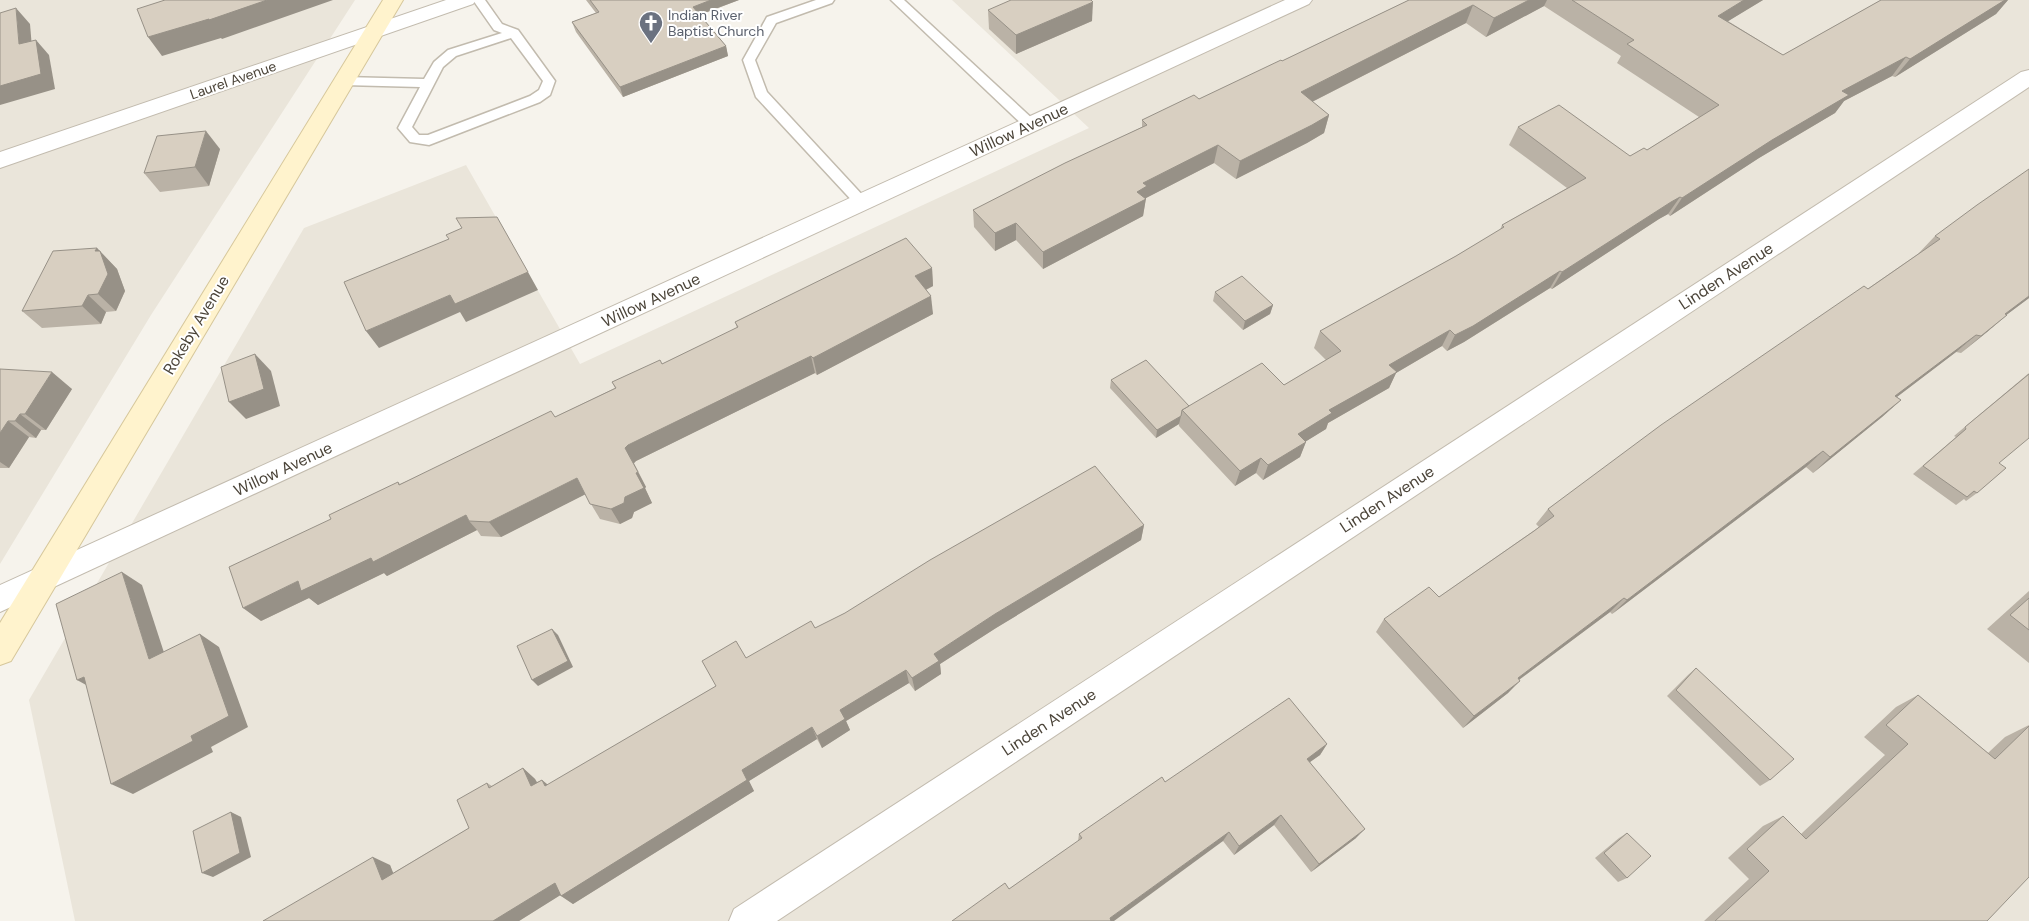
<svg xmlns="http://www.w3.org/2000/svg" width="2029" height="921" viewBox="0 0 2029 921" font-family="'DM Sans',sans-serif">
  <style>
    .residential { fill: #eae5da }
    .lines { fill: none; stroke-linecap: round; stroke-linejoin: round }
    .lane-casing { stroke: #c2bbae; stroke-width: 3 }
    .street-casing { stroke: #c2bbae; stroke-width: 2 }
    .secondary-casing { stroke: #d6c79b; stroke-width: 2 }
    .lane { fill: #fff; fill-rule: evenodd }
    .street { fill: #fff; fill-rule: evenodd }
    .secondary { fill: #fff3cd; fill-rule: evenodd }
    .wall { fill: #bab2a6 }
    .shaded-wall { fill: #979187 }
    .building { fill: #d8cfc1; stroke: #979187 }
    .labels { text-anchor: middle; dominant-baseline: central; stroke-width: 4; stroke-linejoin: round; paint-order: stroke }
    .far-worship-label { font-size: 14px; fill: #5b616d; stroke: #fff; text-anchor: start }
    .far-street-label { font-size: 14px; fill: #4b4439; stroke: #fff }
    .street-label { font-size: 16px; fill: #4b4439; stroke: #fff }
  </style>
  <rect width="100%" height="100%" fill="#f6f3ec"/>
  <g class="residential">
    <path d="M0,0H355L151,315L0,564Z"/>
    <path d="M952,0H2029V921H75L29,700L304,228L466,165L580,364L1089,128Z"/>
  </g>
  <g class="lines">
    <g class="lane-casing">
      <g id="lane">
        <path d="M473,0H485L502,24L518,30L555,81L550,95L540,102L429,145L410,142L398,128L420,87L344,85L338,81L344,77L424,79L434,62L448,50L502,33L494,30ZM511,38L543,81L539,90L530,96L428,135H419L412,127L443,67L456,56Z"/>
        <path d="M816,0H834L832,3L776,23L755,60L767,92L867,200L869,203L867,206H857L756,97L743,60L767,17Z"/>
        <path d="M891,0H904L1036,122L1038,125L1036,128H1026Z"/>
      </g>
    </g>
    <g class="street-casing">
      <g id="street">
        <path d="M446,0H476L473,4L0,168V152Z"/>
        <path d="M1285,0H1312L1309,4L0,612V585Z"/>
        <path d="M2029,70V87L777,921H729L734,909L2021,72Z"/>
      </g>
    </g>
    <g class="secondary-casing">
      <path id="secondary" d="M383,0H403L11,661L0,665V623Z"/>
    </g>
    <use href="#lane" class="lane"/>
    <use href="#street" class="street"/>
    <use href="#secondary" class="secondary"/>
  </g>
  <g class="wall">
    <path d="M586,0H739L700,15L726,46L728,56L623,97L576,32L572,22L596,13Z"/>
    <path d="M1409,0H1763L1728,21L1783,55L1881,0H2008L1996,14L1895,77L1892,76L1844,101L1835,113L1759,158L1670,216L1668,214L1659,219L1552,289L1550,288L1464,342L1447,351L1442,346L1396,373L1389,388L1328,423L1326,429L1306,441L1300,457L1263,480L1256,473L1235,486L1179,426V424L1156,438L1110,388L1111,380L1189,406L1284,385L1326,360L1314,348L1320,331L1456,256L1500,230L1502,225L1567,188L1509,145L1518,127L1630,156L1647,150L1699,117L1617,63L1621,56L1544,6L1486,37L1466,23L1312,102L1329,115L1324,133L1307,143L1236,179L1214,163L1146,198L1143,216L1043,269L1016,240L995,251L974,227L973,210L1142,127V120L1199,99L1282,61Z"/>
    <path d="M988,10L1092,21L1016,54L989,29Z"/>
    <path d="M220,149L209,186L160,192L144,173Z"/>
    <path d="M1935,236L2029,298L2006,315L1987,332L1961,353L1956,352L1897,397L1901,400L1882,417L1813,473L1806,467L1612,614L1610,612L1519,680L1508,693L1463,728L1376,632L1384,619L1439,597L1539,527L1536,524L1548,509L1918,254Z"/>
    <path d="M97,248L117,269L125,291L116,311L106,312L101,324L42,328L22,311Z"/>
    <path d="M932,268L933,286L926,290L933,314L817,375L815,373L636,461L634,463L646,487L645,488L652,503L634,512L632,518L620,524L600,519L585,494L501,537L481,536L477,530L387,576L384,573L318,605L309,598L261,621L398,482L400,484L555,417L615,388L612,382L662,364L737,328L735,322Z"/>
    <path d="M1215,292L1273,305L1270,314L1243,330L1213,301Z"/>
    <path d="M0,369L72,389L46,430H41L36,438L29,437L9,468H0Z"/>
    <path d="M2029,373L1999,463L1977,493L1966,501L1964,499L1956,505L1913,474L1956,437L1954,436Z"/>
    <path d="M1144,525L1141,540L996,628L940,664L941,674L915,691L909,683L846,721L850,730L822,748L817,739L749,781L754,791L573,904L560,895L519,921H263L390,865L393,873L469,828L487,783L492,786L523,768L535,779L537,782L542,780L548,785L716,686L746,658L815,628Z"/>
    <path d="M2029,591V663L1987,629Z"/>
    <path d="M1696,668L1770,780L1760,786L1667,696L1688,675Z"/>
    <path d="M1918,695L1988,753L2005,737L2029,725L1987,921H1704L1749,879L1728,858L1763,826L1783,816L1801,834L1885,755L1864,737L1896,707Z"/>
    <path d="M1327,744L1320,755L1310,762L1356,838L1311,872L1274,825L1234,855L1223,841L1009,889L1078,841L1079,834Z"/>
    <path d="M1627,833V878L1618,882L1595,858L1619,838Z"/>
  </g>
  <g class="shaded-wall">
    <path d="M267,0H333L222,39L221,38L162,56L148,37Z"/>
    <path d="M711,0H739L696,16L693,7Z"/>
    <path d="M1529,0H1547L1544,6L1486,37L1494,18Z"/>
    <path d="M1744,0H1763L1707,34L1718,16Z"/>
    <path d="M1996,0H2008L1996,14L1895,77L1910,59Z"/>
    <path d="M1093,2L1092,21L1016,54V35Z"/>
    <path d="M1473,5L1466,23L1296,110L1301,92Z"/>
    <path d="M16,8L30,24L33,60L19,44Z"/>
    <path d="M36,40L49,55L55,89L0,105V86Z"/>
    <path d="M726,46L728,56L623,97L620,87Z"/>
    <path d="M1906,57L1892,76L1844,101L1835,113L1759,158L1670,216L1682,198L1842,91Z"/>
    <path d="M1329,115L1324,133L1307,143L1236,179L1240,161Z"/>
    <path d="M206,131L220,149L209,186L195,167Z"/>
    <path d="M1218,145L1214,163L1146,198L1143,216L1043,269V252L1137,192L1143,183Z"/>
    <path d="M1680,197L1668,214L1659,219L1552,289L1562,272L1671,202Z"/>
    <path d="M1016,223V240L995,251V233Z"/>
    <path d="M97,248L117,269L125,291L116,311L98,294L95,251Z"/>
    <path d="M932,268L933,286L917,294L915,276Z"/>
    <path d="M1560,271L1550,288L1464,342L1447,351L1455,335Z"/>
    <path d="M528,272L538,290L466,322L460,312L379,348L366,331L450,295Z"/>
    <path d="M88,295L106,312L101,324L82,306Z"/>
    <path d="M931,296L933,314L817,375L813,358Z"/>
    <path d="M2029,296V298L1985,331L2005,314Z"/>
    <path d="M1273,305L1270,314L1243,330L1245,321Z"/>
    <path d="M2007,315L1987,332L1961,353L1981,336Z"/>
    <path d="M1450,330L1442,346L1396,373L1389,388L1328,423L1326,429L1292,450L1298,434L1329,410L1389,365Z"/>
    <path d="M1976,335L1956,352L1877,412L1895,396Z"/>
    <path d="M255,354L271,371L280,406L246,419L229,402Z"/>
    <path d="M811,356L815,373L636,461L633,464L625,448L628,445Z"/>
    <path d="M52,372L72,389L46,430L25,414Z"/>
    <path d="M1901,400L1882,417L1813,473L1830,457Z"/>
    <path d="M20,414L41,430L36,438L15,421Z"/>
    <path d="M1181,416L1179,424L1156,438L1157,430Z"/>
    <path d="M8,421L29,437L9,468L0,462V433Z"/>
    <path d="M1306,442L1300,457L1263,480L1268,465Z"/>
    <path d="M1823,451L1806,467L1612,614L1627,600Z"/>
    <path d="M1261,458L1256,473L1235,486L1240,471Z"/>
    <path d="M638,472L646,487L645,488L652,503L634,512L632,518L620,524L611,509L636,473Z"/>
    <path d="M577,478L586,494L501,537L489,522Z"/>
    <path d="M466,515L469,521L477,530L387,576L384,573L318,605L309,598L261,621L243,608L298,581L371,558Z"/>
    <path d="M1144,525L1141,540L996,628L940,664L941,674L915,691L912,678L934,654L995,614Z"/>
    <path d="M122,572L142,585L170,671L149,659Z"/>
    <path d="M1624,598L1610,612L1505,690L1518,678Z"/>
    <path d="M552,629L558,635L573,667L538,686L532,680Z"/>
    <path d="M200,634L219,647L248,727L211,747L213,752L133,794L111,784L191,736Z"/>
    <path d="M906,670L909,683L846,721L850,730L822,748L817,736L840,710Z"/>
    <path d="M84,677L99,692L77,680Z"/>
    <path d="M1520,681L1508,693L1463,728L1474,716Z"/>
    <path d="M812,727L817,739L749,781L754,791L573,904L561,896L742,770Z"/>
    <path d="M1327,744L1320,755L1300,769L1307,759Z"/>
    <path d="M523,768L535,779L544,796L531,786Z"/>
    <path d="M542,780L554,790L545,786Z"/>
    <path d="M231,812L241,817L251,857L213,877L202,873Z"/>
    <path d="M1281,815L1274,825L1234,855L1239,846Z"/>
    <path d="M1365,829L1356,838L1311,872L1319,864Z"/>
    <path d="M1229,832L1223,841L1114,921H1109L1110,918Z"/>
    <path d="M373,857L390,865L399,888L382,880Z"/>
    <path d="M555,883L567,891L519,921H493Z"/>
  </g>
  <g class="building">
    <path d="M165,0H267L209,20V19L148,37L137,9Z"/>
    <path d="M590,0H711L693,7L726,46L620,87L572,22L599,12Z"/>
    <path d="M1011,0H1091L1093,2L1016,35L988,10Z"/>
    <path d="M1409,0H1529L1494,18L1473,5L1301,92L1329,115L1312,125L1240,161L1218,145L1143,183L1147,186L1137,192L1146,199L1043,252L1016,223L995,233L973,210L1065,163L1147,125L1142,120L1194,95L1199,99L1281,60L1282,61Z"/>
    <path d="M1572,0H1744L1718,16L1783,55L1881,0H2005L1910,59L1906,57L1842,91L1849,95L1772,140L1682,198L1680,197L1671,202L1562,272L1560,271L1473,326L1455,335L1450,330L1389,365L1397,372L1329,410L1332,413L1298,434L1306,442L1268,465L1261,458L1240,471L1182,410L1262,363L1284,385L1341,351L1320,331L1456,256L1504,227L1502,225L1586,178L1518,127L1559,105L1630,156L1644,148L1647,150L1719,105L1627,44L1634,40Z"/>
    <path d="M16,8L19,44L36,40L41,74L0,86V13Z"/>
    <path d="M206,131L195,167L144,173L157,136Z"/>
    <path d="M2029,169V296L2005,314L2007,315L1981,336L1976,335L1895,396L1901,400L1830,457L1823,451L1627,600L1624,598L1518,678L1520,681L1474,716L1384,619L1429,587L1439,597L1534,531L1554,516L1548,509L1661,425L1864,286L1868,289L1940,239L1935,236L1977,205Z"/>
    <path d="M497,217L528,272L455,304L450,295L366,331L344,282L449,239L446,235L462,228L456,218Z"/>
    <path d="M906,238L932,268L915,276L931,296L813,358L811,356L628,445L625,448L638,472L636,473L644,488L625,497L624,503L611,509L590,504L577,478L489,522L469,521L466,515L373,562L371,558L301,591L298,581L243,608L229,567L331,519L329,515L398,482L399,485L551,411L555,417L616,388L612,382L660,360L662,364L738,327L735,322Z"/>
    <path d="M97,248L95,251H100L108,274L98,294L88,295L82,306L22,311L53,251Z"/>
    <path d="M1242,276L1273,305L1245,321L1215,292Z"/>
    <path d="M255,354L264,389L229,402L221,367Z"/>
    <path d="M1146,360L1189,406L1182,410L1181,416L1157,430L1111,380Z"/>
    <path d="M0,369L52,372L25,414H20L15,421H8L0,433Z"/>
    <path d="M2029,374V438L1999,463L2006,468L1977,493L1974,491L1967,497L1923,466L1966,429L1965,427Z"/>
    <path d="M1095,466L1144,525L995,614L934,654L939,661L912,678L906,670L840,710L845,719L817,736L812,727L742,770L747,780L561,896L555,883L493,921H263L373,857L382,880L469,828L457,800L487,783L489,788L523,768L531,786L542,780L545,786L716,686L702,661L736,641L746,658L811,621L815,628L845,613L930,560Z"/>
    <path d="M122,572L149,659L200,634L229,716L191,736L193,741L111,784L84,677L77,680L56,604Z"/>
    <path d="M2029,598V630L2010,615Z"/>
    <path d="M552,629L568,661L532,680L517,646Z"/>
    <path d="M1696,668L1794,759L1770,780L1676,690Z"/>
    <path d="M1918,695L1995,759L2029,726V877L1987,921H1715L1769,871L1747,849L1783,816L1806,839L1908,744L1886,725Z"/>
    <path d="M1289,698L1327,744L1307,759L1365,829L1319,864L1281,815L1239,846L1229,832L1110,918L1111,921H952L1005,883L1009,889L1082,838L1079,834L1162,777L1165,782Z"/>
    <path d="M231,812L240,853L202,873L193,831Z"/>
    <path d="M1627,833L1651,856L1627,878L1604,853Z"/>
  </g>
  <defs>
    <g id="church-pin" transform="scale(1.25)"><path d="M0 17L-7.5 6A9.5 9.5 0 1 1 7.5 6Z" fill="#6b7280" stroke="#fff"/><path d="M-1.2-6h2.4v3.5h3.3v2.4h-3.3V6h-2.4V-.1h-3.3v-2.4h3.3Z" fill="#fff"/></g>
  </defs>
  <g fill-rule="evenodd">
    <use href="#church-pin" x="651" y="23"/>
  </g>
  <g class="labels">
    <g class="far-worship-label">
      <text x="668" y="15">Indian River<tspan x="668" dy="16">Baptist Church</tspan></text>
    </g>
    <g class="far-street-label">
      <text transform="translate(233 80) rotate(-19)">Laurel Avenue</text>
    </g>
    <g class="street-label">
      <text transform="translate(1019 130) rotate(-25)">Willow Avenue</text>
      <text transform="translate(1726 276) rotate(-33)">Linden Avenue</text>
      <text transform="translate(651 300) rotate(-25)">Willow Avenue</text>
      <text transform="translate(196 325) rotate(-59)">Rokeby Avenue</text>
      <text transform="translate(283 469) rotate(-25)">Willow Avenue</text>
      <text transform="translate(1387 499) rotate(-33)">Linden Avenue</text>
      <text transform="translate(1049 722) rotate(-33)">Linden Avenue</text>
    </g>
  </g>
</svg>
